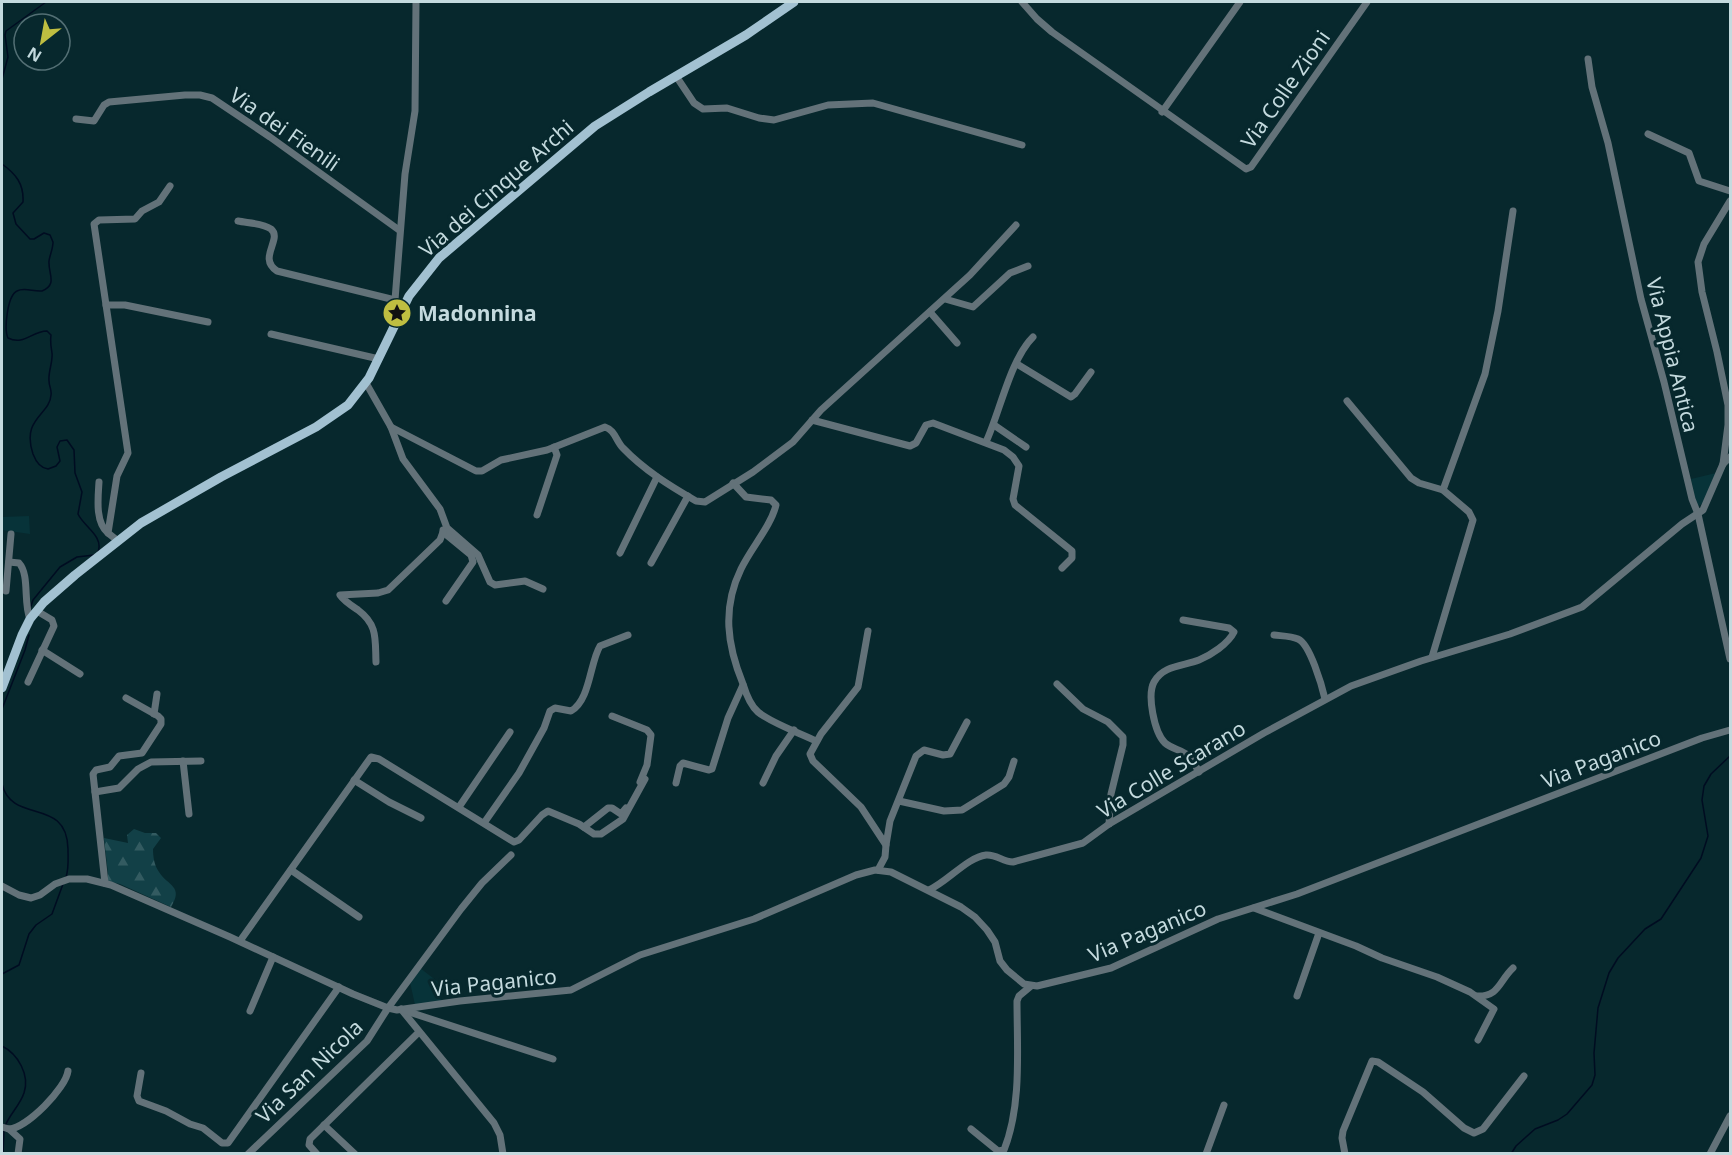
<svg xmlns="http://www.w3.org/2000/svg" width="1732" height="1155" viewBox="0 0 1732 1155" font-family="'Noto Sans',sans-serif">
  <style>
    .built { fill: #073339 }
    .forest { fill: url(#forest-firs) }
    .lines { fill: none; stroke-linecap: round; stroke-linejoin: round }
    .stream { stroke: #000c21; stroke-width: 1.5 }
    .minor { stroke: #637279; stroke-width: 7 }
    .major { stroke: #a2c1d1; stroke-width: 9 }
    .labels { text-anchor: middle; dominant-baseline: central; stroke-width: 6; stroke-linejoin: round; paint-order: stroke }
    .street-label { font-size: 21px; fill: #c4dade; stroke: #07282d }
    .poi-label { font-size: 21px; font-weight: bold; fill: #c4dade; stroke: #07282d; text-anchor: start }
  </style>
  <defs>
    <pattern id="forest-firs" width="22" height="20" patternUnits="userSpaceOnUse" patternTransform="scale(1.5)"><rect width="22" height="20" fill="#124047"/><path d="M5 1l3.5 6h-7zM16 11l3.5 6h-7z" fill="#335b61"/></pattern>
  </defs>
  <rect width="100%" height="100%" fill="#07282d"/>
  <g class="built">
    <path d="M1716,473L1703,503L1697,507L1691,479Z"/>
    <path d="M29,516L30,534L2,530V517Z"/>
    <path d="M420,968L438,982L441,1001L415,1005L410,982Z"/>
  </g>
  <path class="forest" d="M134,829L145,833H156L161,838L153,849C153,856 154,865 159,872C168,886 184,886 171,907L120,884L108,881V873L104,838L128,843L127,835Z"/>
  <g class="lines">
    <g class="stream">
      <path d="M2,79L8,57L5,35L6,31L46,2"/>
      <path d="M2,164C16,174 24,184 23,202L13,213L16,224L30,239H34L44,233L50,235L53,242C53,249 50,254 49,261C48,274 58,284 42,291C34,292 24,287 17,291C7,296 4,330 8,338C24,346 32,331 47,331L51,335C50,343 51,346 52,353C53,362 48,372 49,381C49,386 52,390 51,395C50,415 21,418 33,454C36,462 40,468 48,469L56,466L60,461L57,447L60,441L67,440L74,450L75,473L82,492L78,514C84,527 104,536 98,552"/>
      <path d="M31,606L33,600L60,567L77,557L94,555"/>
      <path d="M2,709L25,650L29,635"/>
      <path d="M2,784C12,825 67,796 68,849C68,859 69,868 66,877"/>
      <path d="M2,974L19,965L29,934L36,925L52,914L63,884"/>
      <path d="M2,1046C18,1054 30,1075 24,1093C20,1105 10,1114 5,1126"/>
      <path d="M3,1154L4,1130"/>
      <path d="M1511,1154L1516,1146L1535,1129L1558,1120L1567,1114L1592,1085L1595,1075L1594,1053L1598,1008L1609,973L1618,958L1645,929L1661,919L1701,858L1708,836L1702,800L1704,786L1711,774L1730,756"/>
    </g>
    <g class="minor">
      <path d="M1022,2L1037,19L1052,32L1246,169L1251,167L1367,2"/>
      <path d="M1588,59L1592,87L1608,143L1641,299L1664,382L1692,499L1698,514L1730,659"/>
      <path d="M676,76L694,103L703,109L727,108L759,118L774,120L828,105L873,103L1022,145"/>
      <path d="M1162,112L1240,2"/>
      <path d="M76,119L94,121L104,105L109,102L185,95H200L212,98L270,137L399,230"/>
      <path d="M1648,134L1689,153L1699,181L1730,191"/>
      <path d="M238,221C247,223 263,223 271,229C283,239 257,258 277,271L395,300"/>
      <path d="M945,299L973,307L1010,273L1028,266"/>
      <path d="M106,305H125L208,322"/>
      <path d="M930,312L957,343"/>
      <path d="M393,325L405,174L415,111L416,2"/>
      <path d="M271,334L379,359"/>
      <path d="M1017,364L1071,397L1075,394L1091,372"/>
      <path d="M366,383L391,427L476,471H482L501,460L547,450L605,427C615,430 616,441 623,448C644,470 670,486 696,501L705,502L753,472L793,442L821,410L970,275L1016,225"/>
      <path d="M1347,401L1411,478L1419,483L1443,490"/>
      <path d="M812,420L910,446L916,443L926,425L933,423L1004,450L1013,457L1019,466L1013,499L1015,505L1072,551V558L1062,568"/>
      <path d="M994,425L1026,447"/>
      <path d="M391,427L403,459L440,509L447,528L478,555L490,582L495,585L525,581L543,589"/>
      <path d="M986,442C1000,412 1010,360 1033,337"/>
      <path d="M1723,464L1728,425V405L1717,352L1702,292L1698,262L1704,244L1730,201"/>
      <path d="M99,482C98,498 95,522 108,533"/>
      <path d="M733,483L746,497L771,500L776,505C771,526 751,548 741,569C722,608 727,645 743,684C746,694 750,705 758,712C771,723 800,733 816,741"/>
      <path d="M537,515L557,455L554,447"/>
      <path d="M443,530V532L471,555L473,562L446,601"/>
      <path d="M118,541L108,533L117,476L128,453L94,224L99,220L135,219L142,211L159,202L170,186"/>
      <path d="M620,553L657,477"/>
      <path d="M9,562L19,563C30,575 23,603 30,619"/>
      <path d="M651,563L688,496"/>
      <path d="M6,591L11,534"/>
      <path d="M1183,620L1229,628L1234,632C1228,644 1211,655 1199,660C1184,666 1163,665 1154,682C1147,695 1154,732 1165,743C1172,749 1182,750 1189,756C1193,760 1196,767 1199,772"/>
      <path d="M868,631L858,687L821,734L810,754L813,761L861,807L886,845L885,857L878,870"/>
      <path d="M1274,635C1282,636 1291,636 1298,639C1310,644 1322,686 1325,699"/>
      <path d="M42,650L80,674"/>
      <path d="M1432,657L1473,520L1469,512L1443,490L1485,374L1498,311L1513,211"/>
      <path d="M376,662C375,639 378,625 358,610C352,606 344,601 340,595L378,593L388,590L440,540L443,532"/>
      <path d="M28,682L54,626L52,620L37,611"/>
      <path d="M1057,684L1083,709L1108,722L1123,737V745L1111,794L1109,824"/>
      <path d="M154,714L157,694"/>
      <path d="M612,716L647,730L651,735L647,765L640,782"/>
      <path d="M183,761L189,814"/>
      <path d="M354,780L389,802L421,818"/>
      <path d="M676,783L680,766L683,763L709,770L712,769L728,718L743,685"/>
      <path d="M763,783L776,756L794,730"/>
      <path d="M95,792L119,788L138,769L151,762L201,761"/>
      <path d="M899,801L944,811L962,810L1004,784L1009,777L1014,761"/>
      <path d="M459,807L510,732"/>
      <path d="M484,823L519,773L544,728L550,711L555,708L571,711C590,701 590,662 600,646L628,635"/>
      <path d="M584,827L608,808H612L621,814L626,808"/>
      <path d="M886,845L890,821L916,756L924,750L943,755L950,754L967,722"/>
      <path d="M291,870L359,917"/>
      <path d="M105,883L93,774L96,770L110,767L119,756L142,753L161,724V719L158,716L126,698"/>
      <path d="M2,886L19,895L31,898L40,895L55,884L69,879H87L111,885L230,937L353,994L388,1008L397,1010L460,1001L571,990L640,955L754,919L856,875L875,870L891,872L961,907L975,917L987,930L995,942L1000,961L1007,970L1024,984L1037,986L1111,968L1218,919L1297,894L1702,738L1730,730"/>
      <path d="M929,890C947,882 968,857 986,855C996,854 1003,862 1013,862L1083,843L1109,824L1264,733L1351,686L1421,661L1510,634L1582,607L1682,524L1703,510L1723,464L1730,457"/>
      <path d="M1254,908L1356,946L1382,958L1437,977L1470,992L1494,1009L1478,1040"/>
      <path d="M240,941L371,757L379,759L514,842L519,840L542,815L548,811L579,824L594,834H601L623,819L645,779"/>
      <path d="M1297,996L1319,933"/>
      <path d="M1477,996C1499,997 1499,981 1513,968"/>
      <path d="M401,1009L494,1123L500,1135L503,1154"/>
      <path d="M403,1010L553,1059"/>
      <path d="M250,1011L273,957"/>
      <path d="M141,1073L137,1096L139,1101L166,1111L190,1124L203,1128L222,1143H228L339,987"/>
      <path d="M324,1125L355,1154"/>
      <path d="M2,1127L9,1129L20,1139L18,1154"/>
      <path d="M9,1129C27,1128 66,1088 68,1071"/>
      <path d="M971,1129L998,1151L1004,1150C1022,1105 1017,1048 1017,1001L1019,996L1031,986"/>
      <path d="M248,1154L367,1041L388,1008L461,909L482,883L511,855"/>
      <path d="M317,1154L309,1145L310,1139L419,1032"/>
      <path d="M1206,1154L1224,1105"/>
      <path d="M1345,1154L1342,1138L1343,1131L1372,1061L1378,1062L1423,1092L1464,1128L1474,1133L1483,1129L1524,1076"/>
      <path d="M1710,1154L1730,1116"/>
    </g>
    <path class="major" d="M2,688L22,635L30,619L44,602L75,575L141,523L221,477L316,427L348,405L369,378L409,296L439,258L595,126L649,92L746,35L794,2"/>
  </g>
  <defs>
    <g id="sight-disc" transform="scale(1.5)"><circle r="9.5" fill="#bfbe41" stroke="#07282d"/><path d="M0-6L1.8-2.2L6-1.7L2.9 1.2L3.7 5.4L0 3.3L-3.7 5.4L-2.9 1.2L-6-1.7L-1.8-2.2Z" fill="#111"/></g>
  </defs>
  <g fill-rule="evenodd">
    <use href="#sight-disc" x="397" y="313"/>
  </g>
  <g class="labels">
    <g class="street-label">
      <text transform="translate(1285 89) rotate(-55)">Via Colle Zioni</text>
      <text transform="translate(285 129) rotate(35)">Via dei Fienili</text>
      <text transform="translate(496 188) rotate(-41)">Via dei Cinque Archi</text>
      <text transform="translate(1673 355) rotate(76)">Via Appia Antica</text>
      <text transform="translate(1601 759) rotate(-21)">Via Paganico</text>
      <text transform="translate(1171 769) rotate(-31)">Via Colle Scarano</text>
      <text transform="translate(1147 931) rotate(-23)">Via Paganico</text>
      <text transform="translate(494 982) rotate(-6)">Via Paganico</text>
      <text transform="translate(309 1071) rotate(-44)">Via San Nicola</text>
    </g>
    <g class="poi-label">
      <text x="418" y="313">Madonnina</text>
    </g>
  </g>
  <rect width="1732" height="1155" fill="none" stroke="#c4dade" stroke-width="6"/>
  <g transform="translate(42 42) rotate(211)"><circle r="28" fill="#07282d" stroke="#536f74" stroke-width="1.5"/>
  <path d="M0-4.5L10 22L0 15L-10 22Z" fill="#bfbe41"/>
  <text y="-9" font-size="16" font-weight="bold" text-anchor="middle" fill="#c4dade">N</text>
  </g>
</svg>
